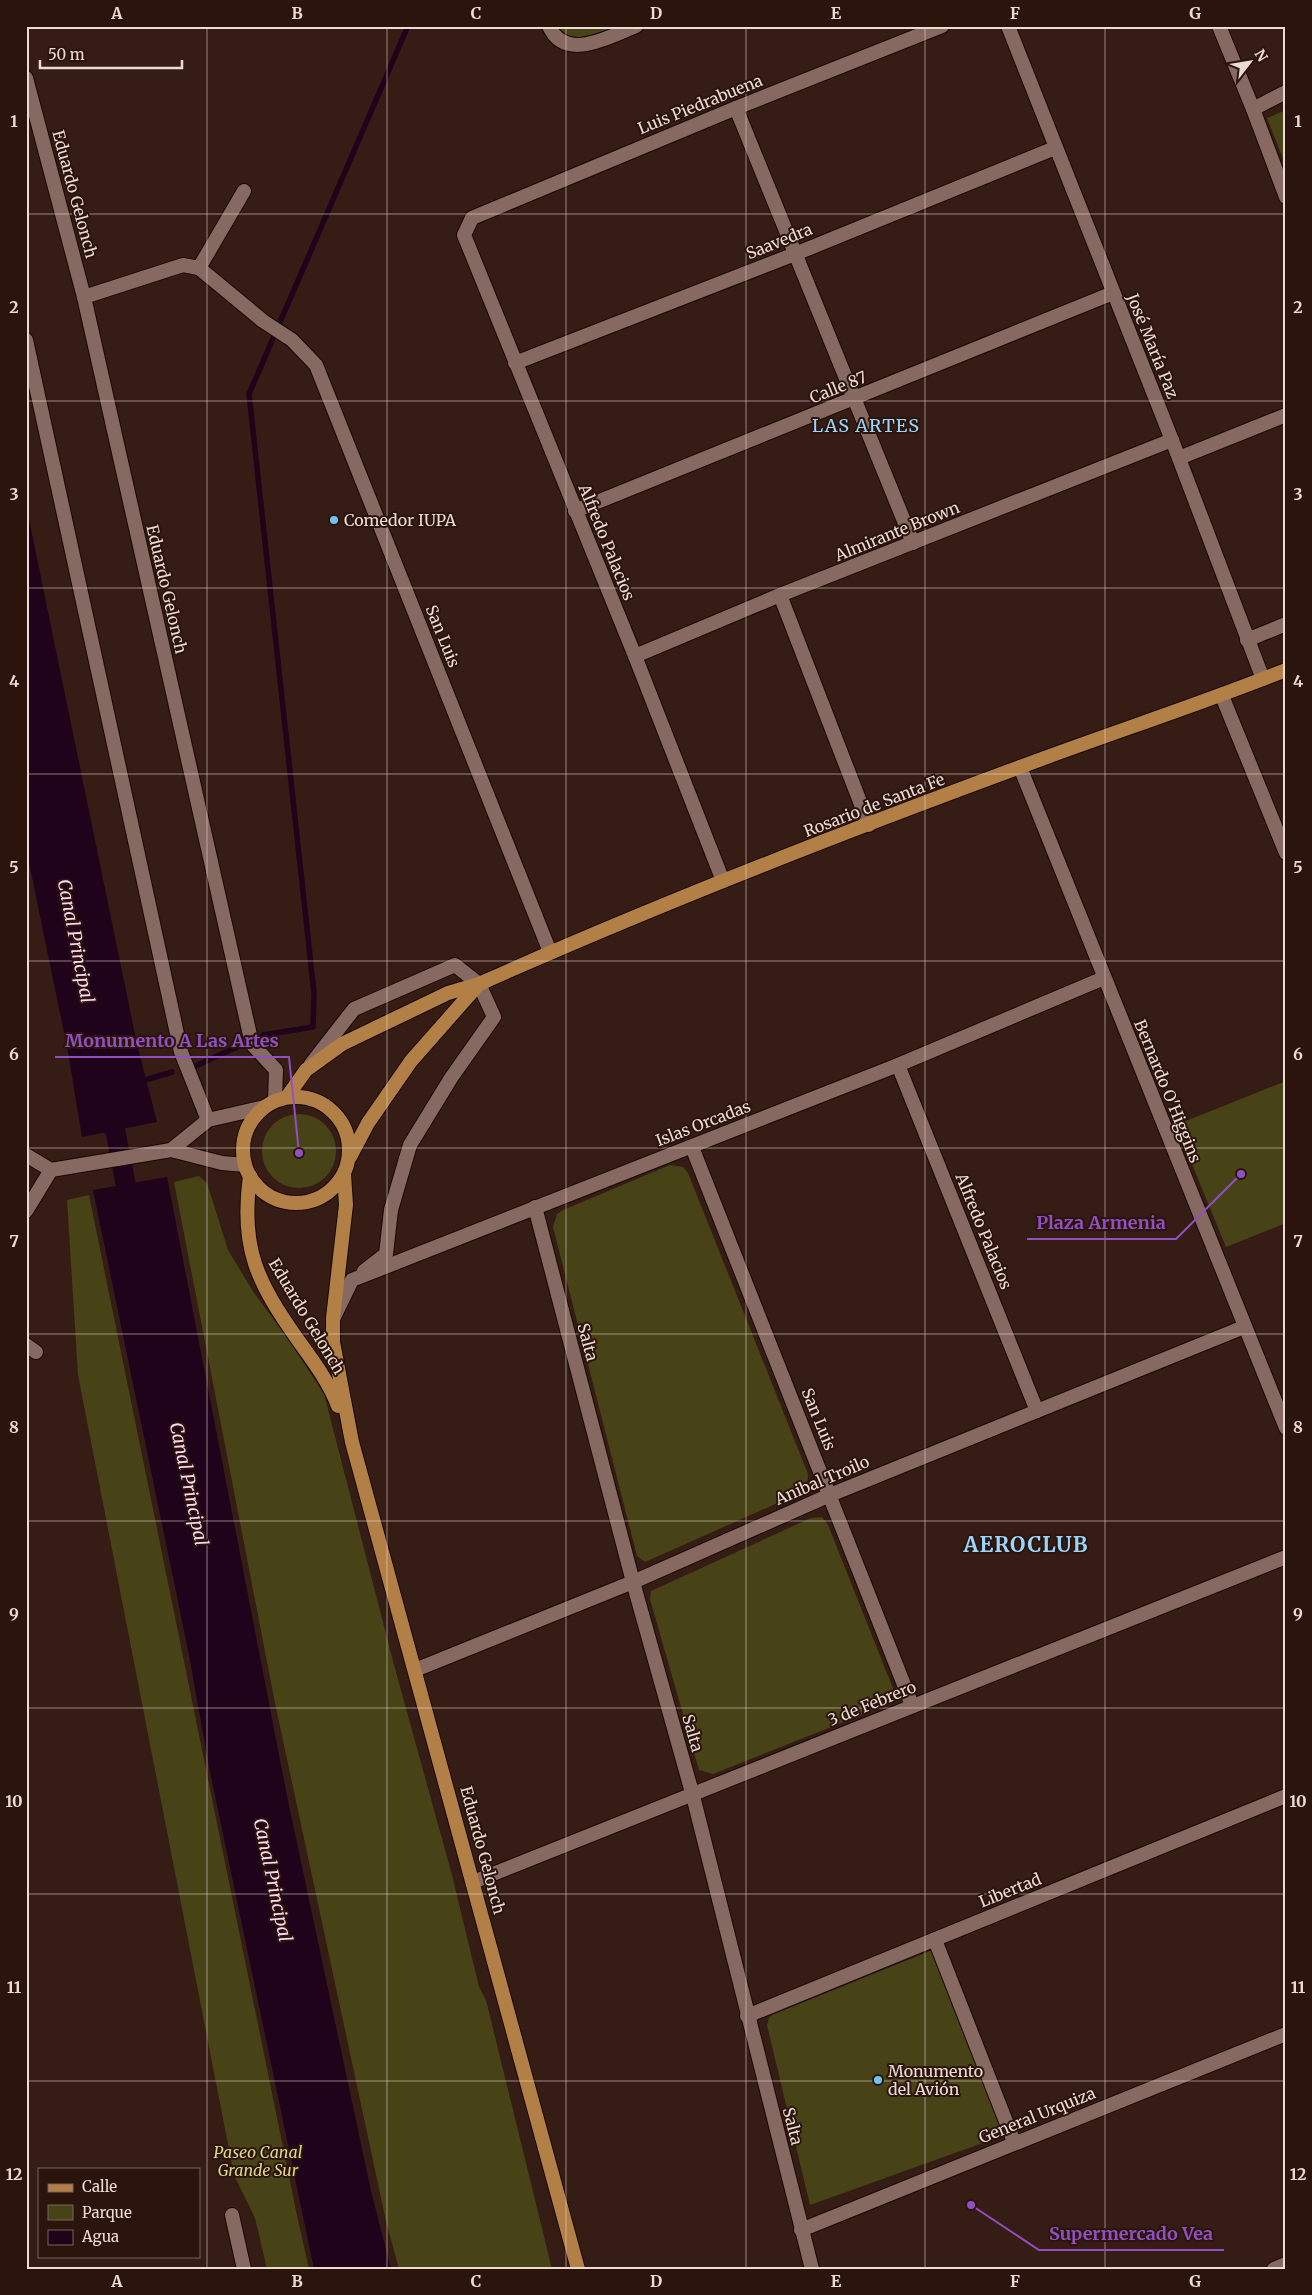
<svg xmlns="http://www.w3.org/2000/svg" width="1312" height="2295" viewBox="0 0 1312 2295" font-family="Merriweather,serif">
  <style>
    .green { fill: #474316 }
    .water { fill: #1f031b }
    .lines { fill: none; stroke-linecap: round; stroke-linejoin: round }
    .stream { stroke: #1f031b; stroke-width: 5.5 }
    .canal { stroke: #1f031b; stroke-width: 20 }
    .minor-casing { stroke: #1b0702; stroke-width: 16 }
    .tertiary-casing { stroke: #1b0702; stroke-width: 16 }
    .primary-casing { stroke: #1b0702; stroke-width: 16 }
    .minor { stroke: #866960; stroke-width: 14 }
    .tertiary { stroke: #866960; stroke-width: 14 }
    .primary { stroke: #b28046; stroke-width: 14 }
    .grid { fill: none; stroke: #ecdbd5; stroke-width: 1; stroke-opacity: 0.55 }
    .poi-dot { fill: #6fc2f4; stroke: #2a140c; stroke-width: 2 }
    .labels { text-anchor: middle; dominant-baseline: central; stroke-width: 4; stroke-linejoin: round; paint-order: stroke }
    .street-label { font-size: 16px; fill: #ecdbd5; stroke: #2a140c }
    .poi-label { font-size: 16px; fill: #ecdbd5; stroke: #2a140c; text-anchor: start }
    .park-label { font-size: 16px; font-style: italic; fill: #ded88d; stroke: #2a140c }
    .neighbourhood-label { font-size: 18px; letter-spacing: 1px; fill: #9ad5fb; stroke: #2a140c }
    .water-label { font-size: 18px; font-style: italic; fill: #fcd6f3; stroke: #2a140c }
    .district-label { font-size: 21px; font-weight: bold; letter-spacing: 1px; fill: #9ad5fb; stroke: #2a140c }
    .leader { fill: none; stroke: #924fc3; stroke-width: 2 }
    .callout-dot { fill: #924fc3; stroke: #2a140c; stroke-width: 2 }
    .callout-label { font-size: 18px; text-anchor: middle; font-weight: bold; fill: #924fc3; stroke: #2a140c; stroke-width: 4; stroke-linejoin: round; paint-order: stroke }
    .neatline { fill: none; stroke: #ecdbd5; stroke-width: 2 }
    .grid-label { font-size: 16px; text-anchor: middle; font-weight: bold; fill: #ecdbd5 }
  </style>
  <rect width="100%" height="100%" fill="#351d15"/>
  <g class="green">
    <path d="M554,26H621C595,37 578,48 554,26Z"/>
    <path d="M1286,110V166L1267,118Z"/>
    <path d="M1286,1081V1223L1226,1247L1176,1125Z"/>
    <circle cx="299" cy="1151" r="37"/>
    <path d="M670,1165L683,1167L688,1173L808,1474C808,1482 806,1487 800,1493L645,1562L637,1556L553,1227L557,1214L563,1210Z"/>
    <path d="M199,1176L207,1183L228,1250L254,1293L289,1340L324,1394L394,1665L452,1875L479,1987L486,2000L552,2269H399L386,2221L275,1703L174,1182Z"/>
    <path d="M89,1195L296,2211L309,2269H267L255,2218L234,2175L78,1375L67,1200Z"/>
    <path d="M822,1517L828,1525L894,1691L886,1705L713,1774L699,1770L650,1599L651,1591L811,1518Z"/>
    <path d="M935,1949L1005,2135L810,2205L767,2025L769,2018L772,2015Z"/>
  </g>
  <g class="water">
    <path d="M26,505L137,1044L157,1122L82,1137L68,1052L26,848Z"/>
    <path d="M167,1177L287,1796L371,2191L391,2269H314L209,1767L189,1655L93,1190Z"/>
  </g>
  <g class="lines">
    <g class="stream">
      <path d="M263,1035L313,1027L314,993L249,394L408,26"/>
      <path d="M191,1068L237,1047"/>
      <path d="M138,1082L172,1072"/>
    </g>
    <path class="canal" d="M110,1104L131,1211"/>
    <g class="minor-casing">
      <g id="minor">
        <path d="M549,26C565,63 611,36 636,26"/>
        <path d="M1008,26L1172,440L1263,679"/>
        <path d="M1219,26L1253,109L1286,197"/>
        <path d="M736,108L913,543"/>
        <path d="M1253,109L1286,92"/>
        <path d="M199,268L244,191"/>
        <path d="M84,297L183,265L199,268L263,321L292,340L316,365L550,952"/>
        <path d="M26,340L181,1052L208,1120"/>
        <path d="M515,363L795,254L1055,148"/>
        <path d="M1179,458L1286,415"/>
        <path d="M575,511L1113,293"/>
        <path d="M780,595L869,825"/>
        <path d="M1247,640L1286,624"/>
        <path d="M635,656L780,595L1172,440"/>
        <path d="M1222,696L1286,853"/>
        <path d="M1020,767L1286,1428"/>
        <path d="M723,881L635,656L464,235L472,218L736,108L942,26"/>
        <path d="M311,1064L354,1009L455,965L479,984L494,1017L451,1078L410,1145L391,1210L386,1254L364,1271"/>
        <path d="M898,1065L1037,1411"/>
        <path d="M692,1147L912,1705"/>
        <path d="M535,1207L633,1582L693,1796L812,2269"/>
        <path d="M334,1317L352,1280L898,1065L1104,978"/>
        <path d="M26,1345L36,1352"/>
        <path d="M415,1670L633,1582L830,1495L1244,1327"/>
        <path d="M473,1882C745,1776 1015,1665 1286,1557"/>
        <path d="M935,1940L1014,2142"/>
        <path d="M747,2016L1286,1796"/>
        <path d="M232,2215L244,2269"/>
        <path d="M801,2230L1286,2034"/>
      </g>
    </g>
    <g class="tertiary-casing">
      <g id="tertiary">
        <path d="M26,78L84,297L252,1044L276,1070L275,1101"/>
        <path d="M171,1150L208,1120L265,1107"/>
        <path d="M26,1155L51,1170"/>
        <path d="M26,1211L51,1170L171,1150L222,1163L245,1165"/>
        <path d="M1274,2269L1286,2264"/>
      </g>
    </g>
    <g class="primary-casing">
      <g id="primary">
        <circle cx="296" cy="1150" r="53"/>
        <path d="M287,1097L306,1070L342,1044L448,993L479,984C656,905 838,834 1020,767C1108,734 1198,705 1286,670"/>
        <path d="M350,1157L368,1123L411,1061L478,985"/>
        <path d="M344,1174L346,1205L333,1318V1342L352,1442L578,2269"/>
        <path d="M250,1176C240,1248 257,1282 298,1340C313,1361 329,1382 338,1406"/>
      </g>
    </g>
    <use href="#minor" class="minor"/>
    <use href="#tertiary" class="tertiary"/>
    <use href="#primary" class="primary"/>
  </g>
  <path class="grid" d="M207,26V2269M387,26V2269M566,26V2269M746,26V2269M925,26V2269M1105,26V2269M26,214H1286M26,401H1286M26,588H1286M26,774H1286M26,961H1286M26,1148H1286M26,1334H1286M26,1521H1286M26,1708H1286M26,1894H1286M26,2081H1286"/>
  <g class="poi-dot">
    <circle cx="334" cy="520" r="5"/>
    <circle cx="878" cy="2080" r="5"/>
  </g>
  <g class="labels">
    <g class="street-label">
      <text transform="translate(700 104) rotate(-22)">Luis Piedrabuena</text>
      <text transform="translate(75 194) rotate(75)">Eduardo Gelonch</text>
      <text transform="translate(779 241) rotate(-22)">Saavedra</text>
      <text transform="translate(1153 346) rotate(68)">José María Paz</text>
      <text transform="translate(838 387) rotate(-22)">Calle 87</text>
      <text transform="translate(897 531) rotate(-22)">Almirante Brown</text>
      <text transform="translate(607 542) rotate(68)">Alfredo Palacios</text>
      <text transform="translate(167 589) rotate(77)">Eduardo Gelonch</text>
      <text transform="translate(443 636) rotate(68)">San Luis</text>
      <text transform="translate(874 805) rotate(-21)">Rosario de Santa Fe</text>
      <text transform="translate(1168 1091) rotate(68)">Bernardo O'Higgins</text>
      <text transform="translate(703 1123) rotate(-21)">Islas Orcadas</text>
      <text transform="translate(984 1231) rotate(68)">Alfredo Palacios</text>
      <text transform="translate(307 1316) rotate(59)">Eduardo Gelonch</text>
      <text transform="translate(588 1342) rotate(75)">Salta</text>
      <text transform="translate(819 1419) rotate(68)">San Luis</text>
      <text transform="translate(822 1480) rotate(-23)">Anibal Troilo</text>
      <text transform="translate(872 1703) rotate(-22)">3 de Febrero</text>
      <text transform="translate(693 1733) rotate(74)">Salta</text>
      <text transform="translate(483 1850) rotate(75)">Eduardo Gelonch</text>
      <text transform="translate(1010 1890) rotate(-22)">Libertad</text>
      <text transform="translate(1037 2115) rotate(-22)">General Urquiza</text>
      <text transform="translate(793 2126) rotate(76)">Salta</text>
    </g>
    <g class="poi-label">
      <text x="344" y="520">Comedor IUPA</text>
      <text x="888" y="2071">Monumento<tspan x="888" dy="18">del Avión</tspan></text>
    </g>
    <g class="park-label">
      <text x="258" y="2152">Paseo Canal<tspan x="258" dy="18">Grande Sur</tspan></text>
    </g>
    <g class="neighbourhood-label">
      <text x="866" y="425">LAS ARTES</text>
    </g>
    <g class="water-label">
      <text transform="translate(76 941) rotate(79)">Canal Principal</text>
      <text transform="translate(189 1484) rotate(78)">Canal Principal</text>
      <text transform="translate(273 1880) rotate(78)">Canal Principal</text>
    </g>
    <g class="district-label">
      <text x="1026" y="1544">AEROCLUB</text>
    </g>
  </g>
  <path class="leader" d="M299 1153L289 1057H55M1241 1174L1176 1239H1027M971 2205L1039 2250H1224"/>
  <g class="callout-dot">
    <circle cx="299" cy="1153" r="5"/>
    <circle cx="1241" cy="1174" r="5"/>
    <circle cx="971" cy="2205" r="5"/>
  </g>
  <g class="callout-label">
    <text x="172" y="1047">Monumento A Las Artes</text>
    <text x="1101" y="1229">Plaza Armenia</text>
    <text x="1131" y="2240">Supermercado Vea</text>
  </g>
  <rect width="1312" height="2295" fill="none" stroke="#2a140c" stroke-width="55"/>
  <rect x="38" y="2168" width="162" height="90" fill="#2a140c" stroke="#78645c"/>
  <rect x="48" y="2184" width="25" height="8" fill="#b28046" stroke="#78645c"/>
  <text x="82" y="2192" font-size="15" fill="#ecdbd5">Calle</text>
  <rect x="48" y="2205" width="25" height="15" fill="#474316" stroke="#78645c"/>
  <text x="82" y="2218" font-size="15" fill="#ecdbd5">Parque</text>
  <rect x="48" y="2230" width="25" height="15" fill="#1f031b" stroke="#78645c"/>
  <text x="82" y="2242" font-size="15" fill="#ecdbd5">Agua</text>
  <g transform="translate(1250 62) rotate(59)" stroke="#2a140c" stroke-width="4" paint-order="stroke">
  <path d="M0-4L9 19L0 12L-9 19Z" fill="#ecdbd5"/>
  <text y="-8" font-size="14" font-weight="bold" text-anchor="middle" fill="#ecdbd5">N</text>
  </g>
  <path d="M40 60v8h142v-8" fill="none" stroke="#ecdbd5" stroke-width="2.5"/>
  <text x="48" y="60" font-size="15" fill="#ecdbd5" stroke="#2a140c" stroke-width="4" paint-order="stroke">50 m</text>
  <rect x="28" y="28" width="1256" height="2240" class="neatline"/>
  <g class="grid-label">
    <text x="117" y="19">A</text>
    <text x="297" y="19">B</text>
    <text x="476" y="19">C</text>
    <text x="656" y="19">D</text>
    <text x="836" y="19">E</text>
    <text x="1015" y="19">F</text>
    <text x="1195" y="19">G</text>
    <text x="14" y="127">1</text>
    <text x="1298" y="127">1</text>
    <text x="14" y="313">2</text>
    <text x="1298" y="313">2</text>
    <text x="14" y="500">3</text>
    <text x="1298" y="500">3</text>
    <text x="14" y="687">4</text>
    <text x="1298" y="687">4</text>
    <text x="14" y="873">5</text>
    <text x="1298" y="873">5</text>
    <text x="14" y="1060">6</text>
    <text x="1298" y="1060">6</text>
    <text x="14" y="1247">7</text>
    <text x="1298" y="1247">7</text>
    <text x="14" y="1433">8</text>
    <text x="1298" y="1433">8</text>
    <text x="14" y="1620">9</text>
    <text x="1298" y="1620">9</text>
    <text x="14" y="1807">10</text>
    <text x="1298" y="1807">10</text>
    <text x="14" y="1993">11</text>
    <text x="1298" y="1993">11</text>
    <text x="14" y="2180">12</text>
    <text x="1298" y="2180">12</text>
    <text x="117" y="2287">A</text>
    <text x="297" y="2287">B</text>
    <text x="476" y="2287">C</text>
    <text x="656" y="2287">D</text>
    <text x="836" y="2287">E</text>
    <text x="1015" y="2287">F</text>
    <text x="1195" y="2287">G</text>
  </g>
</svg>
